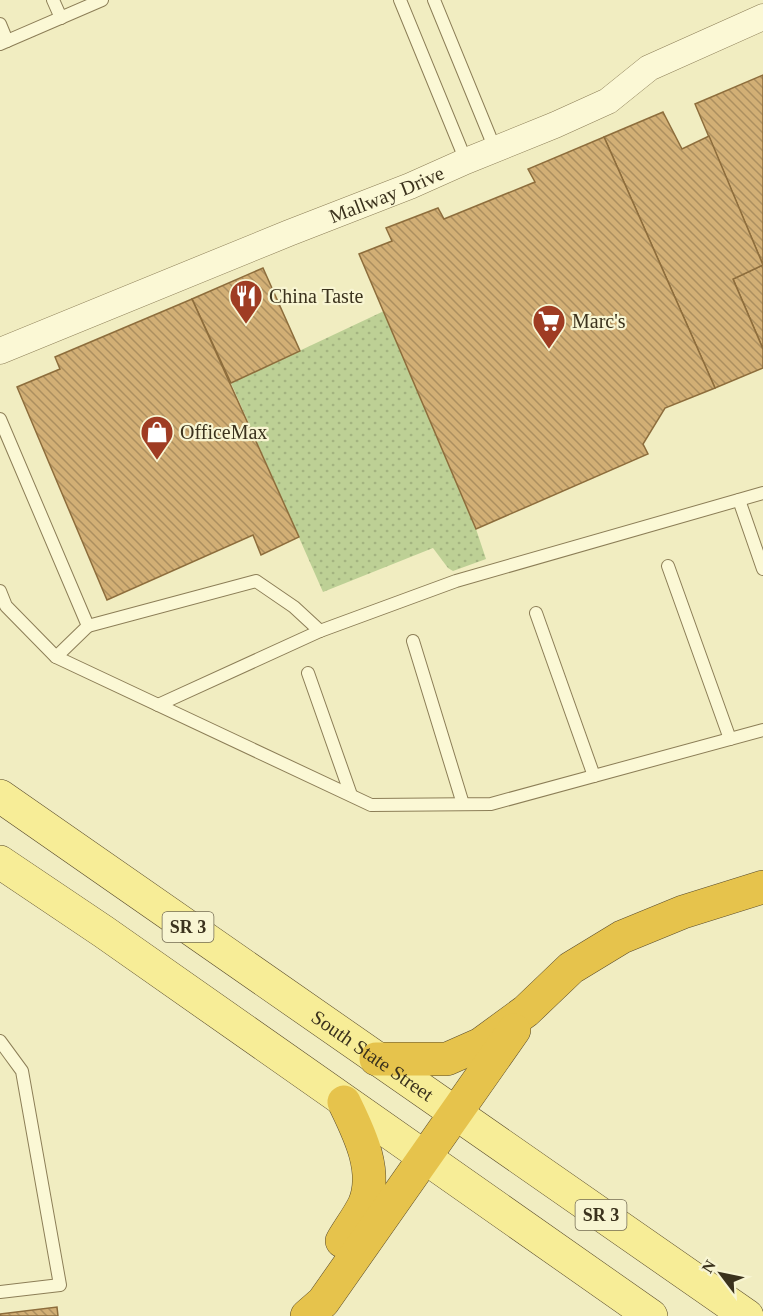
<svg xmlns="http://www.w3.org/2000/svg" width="763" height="1316" viewBox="0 0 763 1316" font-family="Georgia,serif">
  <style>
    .grass { fill: url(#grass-dots) }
    .building { fill: url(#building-back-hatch); stroke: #8d6d3c; stroke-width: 1.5 }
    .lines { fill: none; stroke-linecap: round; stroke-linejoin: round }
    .service-casing { stroke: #8c7e57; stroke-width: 14 }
    .minor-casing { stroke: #8c7e57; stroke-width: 27 }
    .primary-casing { stroke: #594b2c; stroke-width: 34 }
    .motorway-casing { stroke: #594b2c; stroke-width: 34 }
    .service { stroke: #fbf8d5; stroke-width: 12 }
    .minor { stroke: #fbf8d5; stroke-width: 26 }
    .primary { stroke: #f7ed97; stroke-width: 33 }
    .motorway { stroke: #e6c34c; stroke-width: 33 }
    .labels { text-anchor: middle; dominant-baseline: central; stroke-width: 4.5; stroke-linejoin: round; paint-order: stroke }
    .shield { fill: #f8f5d2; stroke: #746c53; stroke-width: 1.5 }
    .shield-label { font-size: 18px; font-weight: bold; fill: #3b321d }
    .street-label { font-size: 20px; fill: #3b321d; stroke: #f8f5d2 }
    .poi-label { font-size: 20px; fill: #3b321d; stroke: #f8f5d2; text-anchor: start }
  </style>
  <defs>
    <pattern id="grass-dots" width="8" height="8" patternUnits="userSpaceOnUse" patternTransform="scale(1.5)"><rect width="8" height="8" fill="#bdd095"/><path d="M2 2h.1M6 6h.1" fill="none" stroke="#a3b380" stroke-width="1.8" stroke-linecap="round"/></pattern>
    <pattern id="building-back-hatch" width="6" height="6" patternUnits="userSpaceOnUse" patternTransform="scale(1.5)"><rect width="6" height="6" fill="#d2af75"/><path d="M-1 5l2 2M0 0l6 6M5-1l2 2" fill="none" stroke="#ac8f5f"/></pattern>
  </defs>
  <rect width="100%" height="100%" fill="#f1edc1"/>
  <path class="grass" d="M384,311L476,529L486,559L453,571L448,568L433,548L323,592L231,383Z"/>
  <g class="building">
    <path d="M763,75V349L733,279L763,265L695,104Z"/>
    <path d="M663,112L682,149L709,136L763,265L733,279L763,349V368L715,388L604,137Z"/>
    <path d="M604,137L715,388L665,408L643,444L648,454L476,529L359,254L392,241L386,228L438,208L444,219L535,182L528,169Z"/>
    <path d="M263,268L300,351L231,383L192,299Z"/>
    <path d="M192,299L299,537L261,555L253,535L107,600L17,387L60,369L55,357Z"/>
    <path d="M57,1307L58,1316H0V1314Z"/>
  </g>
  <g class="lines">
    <g class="service-casing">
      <g id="service">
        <path d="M53,0L61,18"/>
        <path d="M400,0L466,161"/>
        <path d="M434,0L495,149"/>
        <path d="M0,24L7,41"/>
        <path d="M0,44L102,0"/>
        <path d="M0,419L88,626L56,657"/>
        <path d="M739,500L763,569"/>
        <path d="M668,566L730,739"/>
        <path d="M0,591L6,606L56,657L371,805L491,804L763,730"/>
        <path d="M536,613L594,776"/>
        <path d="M88,626L256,581L294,607L320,631L456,581L763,493"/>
        <path d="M413,641L463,804"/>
        <path d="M308,673L351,795"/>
        <path d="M158,705L320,631"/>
        <path d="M0,1041L22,1071L60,1285L0,1292"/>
      </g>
    </g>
    <g class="minor-casing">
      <g id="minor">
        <path id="s1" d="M0,351L289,233L410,186L466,161L555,125L608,101L649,68L763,17"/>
      </g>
    </g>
    <g class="primary-casing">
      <g id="primary">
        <path id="s2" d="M0,796L747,1316"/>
        <path d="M0,862L104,932L651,1316"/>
      </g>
    </g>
    <g class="motorway-casing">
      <g id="motorway">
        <path d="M376,1059H447L481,1044L526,1011L571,968L622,937L683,912L763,887"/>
        <path d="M342,1241C349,1229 358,1217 364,1205C379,1171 358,1131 344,1102"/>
        <path d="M307,1316L323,1302L514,1030"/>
      </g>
    </g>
    <use href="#service" class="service"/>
    <use href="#minor" class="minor"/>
    <use href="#primary" class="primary"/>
    <use href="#motorway" class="motorway"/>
  </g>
  <defs>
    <g id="restaurant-pin" transform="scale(1.725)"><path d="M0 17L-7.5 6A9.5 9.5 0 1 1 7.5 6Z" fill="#9f3c23" stroke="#f8f5d2"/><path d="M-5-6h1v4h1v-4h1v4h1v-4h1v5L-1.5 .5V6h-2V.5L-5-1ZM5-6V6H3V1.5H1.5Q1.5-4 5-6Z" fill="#fff"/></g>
    <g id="supermarket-pin" transform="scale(1.725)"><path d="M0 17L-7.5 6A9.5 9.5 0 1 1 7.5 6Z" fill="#9f3c23" stroke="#f8f5d2"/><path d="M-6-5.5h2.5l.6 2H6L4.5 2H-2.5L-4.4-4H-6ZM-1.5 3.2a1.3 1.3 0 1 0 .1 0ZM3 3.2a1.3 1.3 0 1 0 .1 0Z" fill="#fff"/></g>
    <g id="shop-pin" transform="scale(1.725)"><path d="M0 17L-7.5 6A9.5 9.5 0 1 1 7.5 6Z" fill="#9f3c23" stroke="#f8f5d2"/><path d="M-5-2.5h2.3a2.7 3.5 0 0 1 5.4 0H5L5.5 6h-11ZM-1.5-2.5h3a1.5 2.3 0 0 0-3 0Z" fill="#fff"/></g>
  </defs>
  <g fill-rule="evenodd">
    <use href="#restaurant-pin" x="246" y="296"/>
    <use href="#supermarket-pin" x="549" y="321"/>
    <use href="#shop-pin" x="157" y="432"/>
  </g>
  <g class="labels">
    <g class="shield">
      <rect x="162.5" y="912" width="51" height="30" rx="4.5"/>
      <rect x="575.5" y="1200" width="51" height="30" rx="4.5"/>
    </g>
    <g class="shield-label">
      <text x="188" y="927">SR 3</text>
      <text x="601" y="1215">SR 3</text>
    </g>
    <g class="street-label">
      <text stroke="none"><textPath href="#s1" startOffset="417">Mallway Drive</textPath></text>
      <text stroke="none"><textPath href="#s2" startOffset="454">South State Street</textPath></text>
    </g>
    <g class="poi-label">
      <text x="269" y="296">China Taste</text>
      <text x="572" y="321">Marc's</text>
      <text x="180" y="432">OfficeMax</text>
    </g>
  </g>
  <g transform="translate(721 1274) rotate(302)" stroke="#f8f5d2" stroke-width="4.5" paint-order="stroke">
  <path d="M0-4.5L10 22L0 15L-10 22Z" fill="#3b321d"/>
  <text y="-9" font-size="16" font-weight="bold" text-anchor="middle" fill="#3b321d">N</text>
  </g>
</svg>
